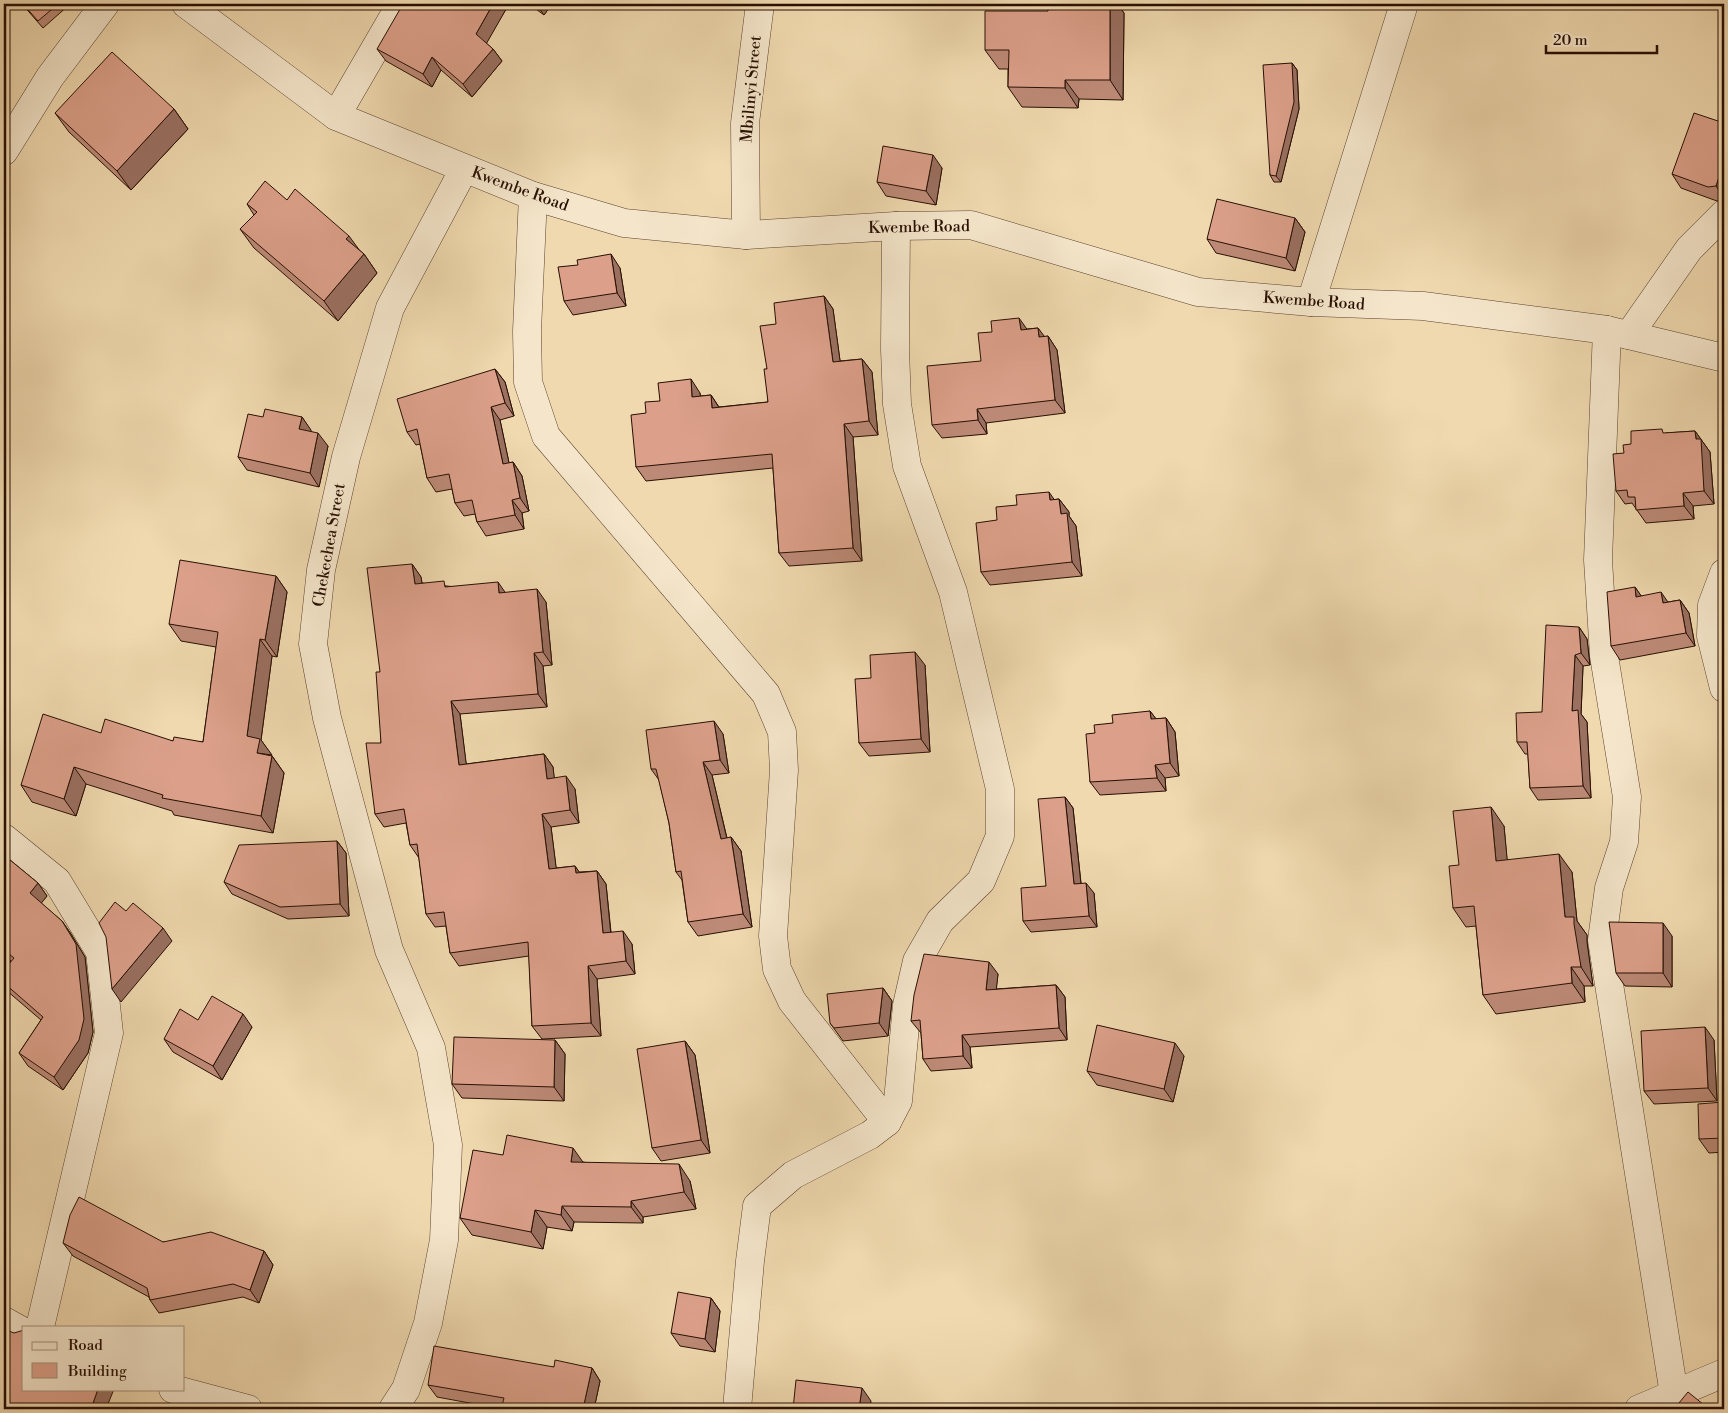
<svg xmlns="http://www.w3.org/2000/svg" width="1728" height="1413" viewBox="0 0 1728 1413" font-family="'Libre Bodoni',serif">
  <style>
    .lines { fill: none; stroke-linecap: round; stroke-linejoin: round }
    .minor-casing { stroke: #59422e; stroke-width: 29 }
    .minor { stroke: #f5e6cb; stroke-width: 28 }
    .wall { fill: #bd8a77; stroke: #270f03 }
    .shaded-wall { fill: #9a7061; stroke: #270f03 }
    .building { fill: #dca08a; stroke: #270f03 }
    .labels { text-anchor: middle; dominant-baseline: central; stroke-width: 4; stroke-linejoin: round; paint-order: stroke }
    .street-label { font-size: 16px; fill: #270f03; stroke: #f5e6cb }
  </style>
  <rect width="100%" height="100%" fill="#f0d9af"/>
  <filter id="stains"><feTurbulence type="fractalNoise" baseFrequency=".004" numOctaves="4"/><feColorMatrix values="0 0 0 0 .2 0 0 0 0 .09 0 0 0 0 .02 0 0 0 .5 -.17"/></filter>
  <radialGradient id="worn" r=".72"><stop offset=".6" stop-color="#630" stop-opacity="0"/><stop offset="1" stop-color="#630" stop-opacity=".3"/></radialGradient>
  <g class="lines">
    <g class="minor-casing">
      <g id="minor">
        <path d="M186,4L336,116L533,196L624,223L746,235L896,226L971,225L1198,292L1311,302L1423,306L1607,330L1724,358"/>
        <path d="M336,116L401,4"/>
        <path d="M4,151L50,77L105,4"/>
        <path d="M533,196L527,331L528,382L546,436L766,694L782,732L784,770L773,936L777,969L792,1001L887,1122"/>
        <path d="M746,235L745,123L760,4"/>
        <path d="M1311,302L1404,4"/>
        <path d="M1607,330L1598,560L1604,656L1627,797L1624,842L1609,888L1602,940L1674,1394"/>
        <path d="M1629,335L1689,249L1724,214"/>
        <path d="M1724,573L1712,605L1711,636L1724,688"/>
        <path d="M4,838L57,881L100,952L109,1033L40,1327"/>
        <path d="M4,1321L24,1332"/>
        <path d="M173,1389L248,1409"/>
        <path d="M393,1409L406,1389L428,1323L444,1240L448,1145L431,1048L389,950L327,718L313,644L321,570L346,457L390,308L464,169"/>
        <path d="M737,1409L750,1261L757,1206L793,1175L870,1135L887,1122L898,1101L907,1005L917,961L940,921L981,881L1000,836V789L953,592L907,466L897,404L895,349L896,226"/>
        <path d="M1639,1409L1724,1373"/>
      </g>
    </g>
    <use href="#minor" class="minor"/>
  </g>
  <g class="wall">
    <path d="M22,4H69V5L43,28Z"/>
    <path d="M509,4L486,43L493,49L502,61L472,97L441,70L432,87L386,61L377,49Z"/>
    <path d="M529,4H552L544,15Z"/>
    <path d="M1049,4H1117L1124,13L1123,100L1079,99L1078,108L1022,107L1008,87V69H999L985,50L1048,11Z"/>
    <path d="M1292,63L1297,70L1299,109L1281,182H1274L1270,175Z"/>
    <path d="M174,109L188,129L131,190L69,132L55,113Z"/>
    <path d="M1724,123V199L1717,201L1681,188L1672,174Z"/>
    <path d="M942,168L936,205L886,196L877,182Z"/>
    <path d="M287,200L359,250L364,254L377,273L338,321L254,248L240,229L254,215L247,204Z"/>
    <path d="M1295,218L1305,232L1295,271L1216,253L1207,239Z"/>
    <path d="M620,268L626,306L573,315L564,301Z"/>
    <path d="M824,296L833,309L840,361L862,359L872,372L878,435L853,437L862,561L789,566L779,553L773,468L646,481L636,467L646,413L660,401L700,393V396L711,395L719,407L768,402L767,369L776,324Z"/>
    <path d="M1038,328L1044,337L1048,336L1057,350L1065,413L986,423L987,434L942,438L932,425L981,361L1027,329Z"/>
    <path d="M495,369L505,382L514,416L500,420L509,463L513,462L522,476L529,511L522,513L524,529L486,536L477,522L475,514L464,516L455,503L452,489L436,492L427,478L420,444L416,445L407,432Z"/>
    <path d="M263,417H302L311,431L328,446L319,487L247,470L238,457Z"/>
    <path d="M1695,431L1710,452L1714,504L1693,506L1694,519L1646,523L1632,503L1625,504L1616,491L1624,453L1631,444L1666,433Z"/>
    <path d="M1059,499L1069,512V516L1076,526L1082,576L990,585L981,572L997,520L1017,505Z"/>
    <path d="M412,564L421,577L422,583L505,593L546,602L552,665L543,666L547,707L460,714L466,764L544,754L553,767L554,778L575,789L579,823L551,827L556,868L575,866L579,872L597,871L606,884L611,932L632,944L635,974L597,979L601,1036L542,1039L532,1026L529,956L459,966L450,953L446,926L435,927L426,914L419,858L410,845L406,823L384,827L375,814L381,743L380,672Z"/>
    <path d="M276,576L287,592L277,657L272,656L261,740L284,773L273,833L174,815L172,811L86,784L76,816L32,802L21,785L101,733L173,741L203,742L216,647L181,641L169,624Z"/>
    <path d="M1635,587L1641,596L1668,602L1680,600L1689,613L1695,646L1620,660L1611,646Z"/>
    <path d="M1579,627L1587,639L1590,665L1583,666L1581,714L1587,722L1591,798L1538,800L1530,788L1528,754H1525L1517,742L1542,712Z"/>
    <path d="M925,665L930,752L869,756L859,743L871,678Z"/>
    <path d="M1150,711L1156,719L1166,718L1175,732L1179,776L1165,778L1166,791L1100,795L1090,782L1095,733L1113,723Z"/>
    <path d="M723,734L729,773L712,775L727,838L731,837L741,851L752,927L698,936L688,922L682,880L676,872L669,823L659,780L651,769Z"/>
    <path d="M1065,797L1073,808L1081,883L1094,893L1097,927L1031,932L1023,921L1046,886Z"/>
    <path d="M1504,826L1507,860L1572,872L1577,921L1587,935V942L1593,986H1584L1585,1002L1496,1014L1483,995L1476,926L1466,927L1453,908Z"/>
    <path d="M337,841L346,853L349,916L288,919L232,894L224,882Z"/>
    <path d="M4,855L38,883L47,896L41,903L62,921L71,934L85,957L93,1032L88,1053L63,1090L28,1066L19,1053L41,1020L6,990L4,986V970L11,961L4,955Z"/>
    <path d="M1672,936V987L1625,986L1616,973Z"/>
    <path d="M998,974L996,989L1056,985L1065,997L1067,1040L970,1047L972,1068L931,1071L923,1059L921,1033L911,1021Z"/>
    <path d="M883,988L892,1001L888,1036L843,1041L830,1023Z"/>
    <path d="M252,1027L222,1080L173,1052L164,1039Z"/>
    <path d="M555,1040L565,1054L564,1101L462,1098L452,1084Z"/>
    <path d="M1714,1040L1717,1101L1654,1104L1644,1091Z"/>
    <path d="M685,1041L695,1055L710,1153L661,1161L652,1148Z"/>
    <path d="M1184,1056L1173,1102L1097,1085L1087,1071Z"/>
    <path d="M1724,1102V1152L1709,1153L1699,1139Z"/>
    <path d="M503,1155L583,1162L690,1181L696,1209L643,1217V1223L574,1222L572,1231L547,1227L543,1249L472,1235L460,1218Z"/>
    <path d="M163,1242L264,1251L273,1265L259,1303L243,1297L159,1313L150,1300L149,1297L73,1256L63,1243Z"/>
    <path d="M711,1298L720,1311L715,1352L680,1346L671,1333Z"/>
    <path d="M554,1367L592,1368L600,1381L594,1409H501H502L437,1397L428,1385Z"/>
  </g>
  <g class="shaded-wall">
    <path d="M493,4H509L485,46L476,34Z"/>
    <path d="M536,4H552L544,15Z"/>
    <path d="M1110,4H1117L1124,13L1123,100L1110,80Z"/>
    <path d="M493,49L502,61L472,97L463,84Z"/>
    <path d="M432,57L441,70L432,87L423,74Z"/>
    <path d="M1292,63L1297,70L1299,109L1281,182L1276,176Z"/>
    <path d="M1065,80L1079,99L1078,108L1065,88Z"/>
    <path d="M174,109L188,129L131,190L117,171Z"/>
    <path d="M933,155L942,168L936,205L926,191Z"/>
    <path d="M1724,162V198L1716,186Z"/>
    <path d="M1295,218L1305,232L1295,271L1286,258Z"/>
    <path d="M349,236L363,255L346,239Z"/>
    <path d="M364,254L377,273L338,321L324,301Z"/>
    <path d="M611,254L620,268L626,306L617,293Z"/>
    <path d="M824,296L833,309L842,375L833,362Z"/>
    <path d="M1019,318L1029,332L1021,330Z"/>
    <path d="M1038,328L1048,341L1039,337Z"/>
    <path d="M1048,336L1057,350L1065,413L1055,400Z"/>
    <path d="M862,359L872,372L878,435L869,421Z"/>
    <path d="M495,369L505,382L514,416L505,403Z"/>
    <path d="M691,379L700,393L702,410L692,397Z"/>
    <path d="M711,395L720,409L712,408Z"/>
    <path d="M491,407L500,420L512,477L503,464Z"/>
    <path d="M977,409L986,423L987,434L978,420Z"/>
    <path d="M302,417L311,430L309,442L299,429Z"/>
    <path d="M844,424L853,437L862,561L853,548Z"/>
    <path d="M1695,431L1710,452L1714,504L1704,491Z"/>
    <path d="M318,433L328,446L319,487L310,473Z"/>
    <path d="M513,462L522,476L529,511L520,498Z"/>
    <path d="M1049,492L1058,505L1050,500Z"/>
    <path d="M1683,493L1693,506L1694,519L1684,506Z"/>
    <path d="M1059,499L1069,512V516L1076,526L1082,576L1072,562L1061,514Z"/>
    <path d="M512,500L522,513L524,529L515,515Z"/>
    <path d="M412,564L421,577L424,597L415,584Z"/>
    <path d="M276,576L287,592L277,657L265,640Z"/>
    <path d="M498,582L507,595L499,593Z"/>
    <path d="M1635,587L1644,600L1636,597Z"/>
    <path d="M537,589L546,602L552,665L543,652Z"/>
    <path d="M1661,592L1670,605L1663,603Z"/>
    <path d="M1680,600L1689,613L1695,646L1686,633Z"/>
    <path d="M1579,627L1587,639L1590,665L1581,653Z"/>
    <path d="M260,639L272,656L261,740L272,755L257,753L247,736Z"/>
    <path d="M915,652L925,665L930,752L921,739Z"/>
    <path d="M534,653L543,666L547,707L538,694Z"/>
    <path d="M1575,655L1583,666L1581,714L1587,722L1591,798L1583,786L1572,711Z"/>
    <path d="M451,701L460,714L468,778L459,765Z"/>
    <path d="M1150,711L1160,724L1151,719Z"/>
    <path d="M1166,718L1175,732L1179,776L1170,763Z"/>
    <path d="M714,721L723,734L729,773L720,760Z"/>
    <path d="M544,754L553,767L556,792L547,779Z"/>
    <path d="M272,756L284,773L273,833L261,816Z"/>
    <path d="M703,762L712,775L730,852L721,839Z"/>
    <path d="M1155,765L1165,778L1166,791L1157,778Z"/>
    <path d="M74,767L86,784L76,816L64,799Z"/>
    <path d="M566,776L575,789L579,823L570,810Z"/>
    <path d="M1065,797L1073,808L1082,894L1074,884Z"/>
    <path d="M1491,807L1504,826L1509,879L1496,861Z"/>
    <path d="M542,814L551,827L558,882L549,869Z"/>
    <path d="M731,837L741,851L752,927L743,914Z"/>
    <path d="M337,841L346,853L349,916L340,904Z"/>
    <path d="M1559,854L1572,872L1577,921L1587,935V942L1593,986L1581,967L1565,917Z"/>
    <path d="M575,866L584,879L576,873Z"/>
    <path d="M597,871L606,884L612,946L603,933Z"/>
    <path d="M38,883L47,896L39,906L30,893Z"/>
    <path d="M1086,883L1094,893L1097,927L1089,916Z"/>
    <path d="M62,921L71,934L85,957L93,1032L88,1053L63,1090L54,1077Z"/>
    <path d="M1663,923L1672,936V987L1663,973Z"/>
    <path d="M163,928L172,941L121,1002L112,989Z"/>
    <path d="M623,931L632,944L635,974L626,961Z"/>
    <path d="M989,962L998,974L995,1002L986,990Z"/>
    <path d="M588,966L597,979L601,1036L591,1023Z"/>
    <path d="M1571,967L1584,986L1585,1002L1572,983Z"/>
    <path d="M1056,985L1065,997L1067,1040L1059,1028Z"/>
    <path d="M883,988L892,1001L888,1036L879,1023Z"/>
    <path d="M243,1014L252,1027L222,1080L213,1066Z"/>
    <path d="M1705,1027L1714,1040L1717,1101L1708,1088Z"/>
    <path d="M962,1035L970,1047L972,1068L963,1056Z"/>
    <path d="M555,1040L565,1054L564,1101L554,1087Z"/>
    <path d="M685,1041L695,1055L710,1153L701,1140Z"/>
    <path d="M1175,1043L1184,1056L1173,1102L1164,1089Z"/>
    <path d="M573,1148L585,1165L571,1162Z"/>
    <path d="M679,1164L690,1181L696,1209L684,1192Z"/>
    <path d="M631,1201L643,1217V1223L631,1207Z"/>
    <path d="M562,1206L574,1222L572,1231L561,1215Z"/>
    <path d="M535,1210L547,1227L543,1249L531,1232Z"/>
    <path d="M264,1251L273,1265L259,1303L250,1290Z"/>
    <path d="M711,1298L720,1311L715,1352L705,1339Z"/>
    <path d="M592,1368L600,1381L594,1409H583Z"/>
    <path d="M862,1388L871,1401L870,1409H859Z"/>
    <path d="M98,1389H114L106,1409H91Z"/>
  </g>
  <g class="building">
    <path d="M23,4H58L38,21Z"/>
    <path d="M403,4H493L476,34L493,49L463,84L432,57L423,74L377,49Z"/>
    <path d="M1049,4H1110V80H1065V88L1008,87L1009,50H985V11H1048Z"/>
    <path d="M112,52L174,109L117,171L55,113Z"/>
    <path d="M1292,63L1294,102L1276,176L1270,175L1263,65Z"/>
    <path d="M1694,113L1724,123V162L1716,186L1708,187L1672,174Z"/>
    <path d="M883,146L933,155L926,191L877,182Z"/>
    <path d="M265,181L287,200L295,189L349,236L346,239L364,254L324,301L240,229L257,212L247,204Z"/>
    <path d="M1217,199L1295,218L1286,258L1207,239Z"/>
    <path d="M611,254L617,293L564,301L558,267L578,265L577,260Z"/>
    <path d="M824,296L833,362L862,359L869,421L844,424L853,548L779,553L772,454L636,467L631,415L646,413L645,402L660,401L658,383L691,379L692,397L711,395L712,408L768,402L764,369H767L760,326L776,324L774,303Z"/>
    <path d="M1019,318L1021,330L1038,328L1039,337L1048,336L1055,400L977,409L978,420L932,425L927,366L981,361L978,333L992,332L991,321Z"/>
    <path d="M495,369L505,403L491,407L503,464L513,462L520,498L512,500L515,515L477,522L472,500L455,503L449,474L427,478L417,429L407,432L397,399Z"/>
    <path d="M265,409L302,417L299,429L318,433L310,473L238,457L248,414L263,417Z"/>
    <path d="M1662,429L1663,433L1695,431L1696,439H1701L1704,491L1683,493L1684,506L1636,510L1635,497H1628L1627,490L1616,491L1613,454L1624,453L1623,445L1631,444V431Z"/>
    <path d="M1049,492L1050,500L1059,499L1061,514L1067,513L1072,562L981,572L976,523L997,520L996,507L1017,505L1016,495Z"/>
    <path d="M180,560L276,576L265,640L260,639L247,736L260,739L257,753L272,756L261,816L162,798L163,795L74,767L64,799L21,785L43,714L101,733L105,719L173,741L174,737L203,742L218,632L169,624Z"/>
    <path d="M412,564L415,584L444,581L445,587L498,582L499,593L537,589L543,652L534,653L538,694L451,701L459,765L544,754L547,779L566,776L570,810L542,814L549,869L575,866L576,873L597,871L603,933L623,931L626,961L588,966L591,1023L532,1026L528,942L450,953L444,912L426,914L417,844L410,845L404,809L375,814L366,743H381L376,672H380L367,568Z"/>
    <path d="M1635,587L1636,597L1661,592L1663,603L1680,600L1686,633L1611,646L1607,592Z"/>
    <path d="M1546,625L1579,627L1581,653L1575,655L1572,711L1578,710L1583,786L1530,788L1527,742H1517L1516,713L1542,712Z"/>
    <path d="M915,652L921,739L859,743L855,679L871,678L870,655Z"/>
    <path d="M1150,711L1151,719L1166,718L1170,763L1155,765L1157,778L1090,782L1086,734L1095,733L1094,725L1113,723L1112,715Z"/>
    <path d="M714,721L720,760L703,762L721,839L731,837L743,914L688,922L681,871L676,872L669,823L656,769H651L646,730Z"/>
    <path d="M1065,797L1074,884L1086,883L1089,916L1023,921L1021,888L1046,886L1038,799Z"/>
    <path d="M1491,807L1496,861L1559,854L1565,917H1574V924L1581,967H1571L1572,983L1483,995L1474,906L1453,908L1449,866L1459,865L1453,811Z"/>
    <path d="M337,841L340,904L280,907L224,882L239,845Z"/>
    <path d="M4,855L38,883L30,893L62,921L76,944L84,1019L79,1040L54,1077L19,1053L43,1017L4,983V970L14,958L4,950Z"/>
    <path d="M115,902L126,911L133,903L163,928L112,989L106,937L99,923Z"/>
    <path d="M1609,922L1663,923V973H1616Z"/>
    <path d="M924,954L989,962L986,990L1056,985L1059,1028L962,1035L963,1056L923,1059L920,1020L911,1021L914,995Z"/>
    <path d="M883,988L879,1023L834,1028L830,1023L827,994Z"/>
    <path d="M212,996L243,1014L213,1066L164,1039L180,1009L198,1020Z"/>
    <path d="M1097,1025L1175,1043L1164,1089L1087,1071Z"/>
    <path d="M1705,1027L1708,1088L1644,1091L1641,1031Z"/>
    <path d="M454,1037L555,1040L554,1087L452,1084Z"/>
    <path d="M685,1041L701,1140L652,1148L637,1049Z"/>
    <path d="M1724,1102V1138L1699,1139L1698,1104Z"/>
    <path d="M507,1135L573,1148L571,1162L679,1164L684,1192L631,1201V1207L562,1206L561,1215L535,1210L531,1232L460,1218L473,1150L503,1155Z"/>
    <path d="M79,1197L163,1242L211,1232L264,1251L250,1290L233,1284L150,1300L147,1288L63,1243L70,1215Z"/>
    <path d="M678,1292L711,1298L705,1339L671,1333Z"/>
    <path d="M4,1329L14,1333L24,1330V1389H98L91,1409H4Z"/>
    <path d="M434,1346L554,1367L555,1360L592,1368L583,1409H552L534,1405L533,1409H501L504,1398L428,1385Z"/>
    <path d="M796,1380L862,1388L859,1409H793Z"/>
    <path d="M1688,1392L1709,1409H1674Z"/>
    <path d="M206,1404L224,1409H204Z"/>
  </g>
  <g class="labels">
    <g class="street-label">
      <text transform="translate(751 89) rotate(-85)">Mbilinyi Street</text>
      <text transform="translate(520 189) rotate(20)">Kwembe Road</text>
      <text transform="translate(919 227) rotate(-1)">Kwembe Road</text>
      <text transform="translate(1314 301) rotate(4)">Kwembe Road</text>
      <text transform="translate(329 545) rotate(-80)">Chekechea Street</text>
    </g>
  </g>
  <rect width="1728" height="1413" fill="none" stroke="#f0d9af" stroke-width="20"/>
  <rect x="5" y="5" width="1718" height="1403" fill="none" stroke="#270f03" stroke-width="2.5"/>
  <rect x="10" y="10" width="1708" height="1393" fill="none" stroke="#270f03"/>
  <rect x="22" y="1326" width="162" height="65" fill="#f5e6cb" stroke="#a3907b"/>
  <rect x="32" y="1342" width="25" height="8" fill="#f5e6cb" stroke="#a3907b"/>
  <text x="68" y="1350" font-size="15" fill="#270f03">Road</text>
  <rect x="32" y="1363" width="25" height="15" fill="#dca08a" stroke="#a3907b"/>
  <text x="68" y="1376" font-size="15" fill="#270f03">Building</text>
  <path d="M1546 45v8h111v-8" fill="none" stroke="#270f03" stroke-width="2.5"/>
  <text x="1553" y="45" font-size="15" fill="#270f03" stroke="#f5e6cb" stroke-width="4" paint-order="stroke">20 m</text>
  <rect width="100%" height="100%" filter="url(#stains)"/>
  <rect width="100%" height="100%" fill="url(#worn)"/>
</svg>
